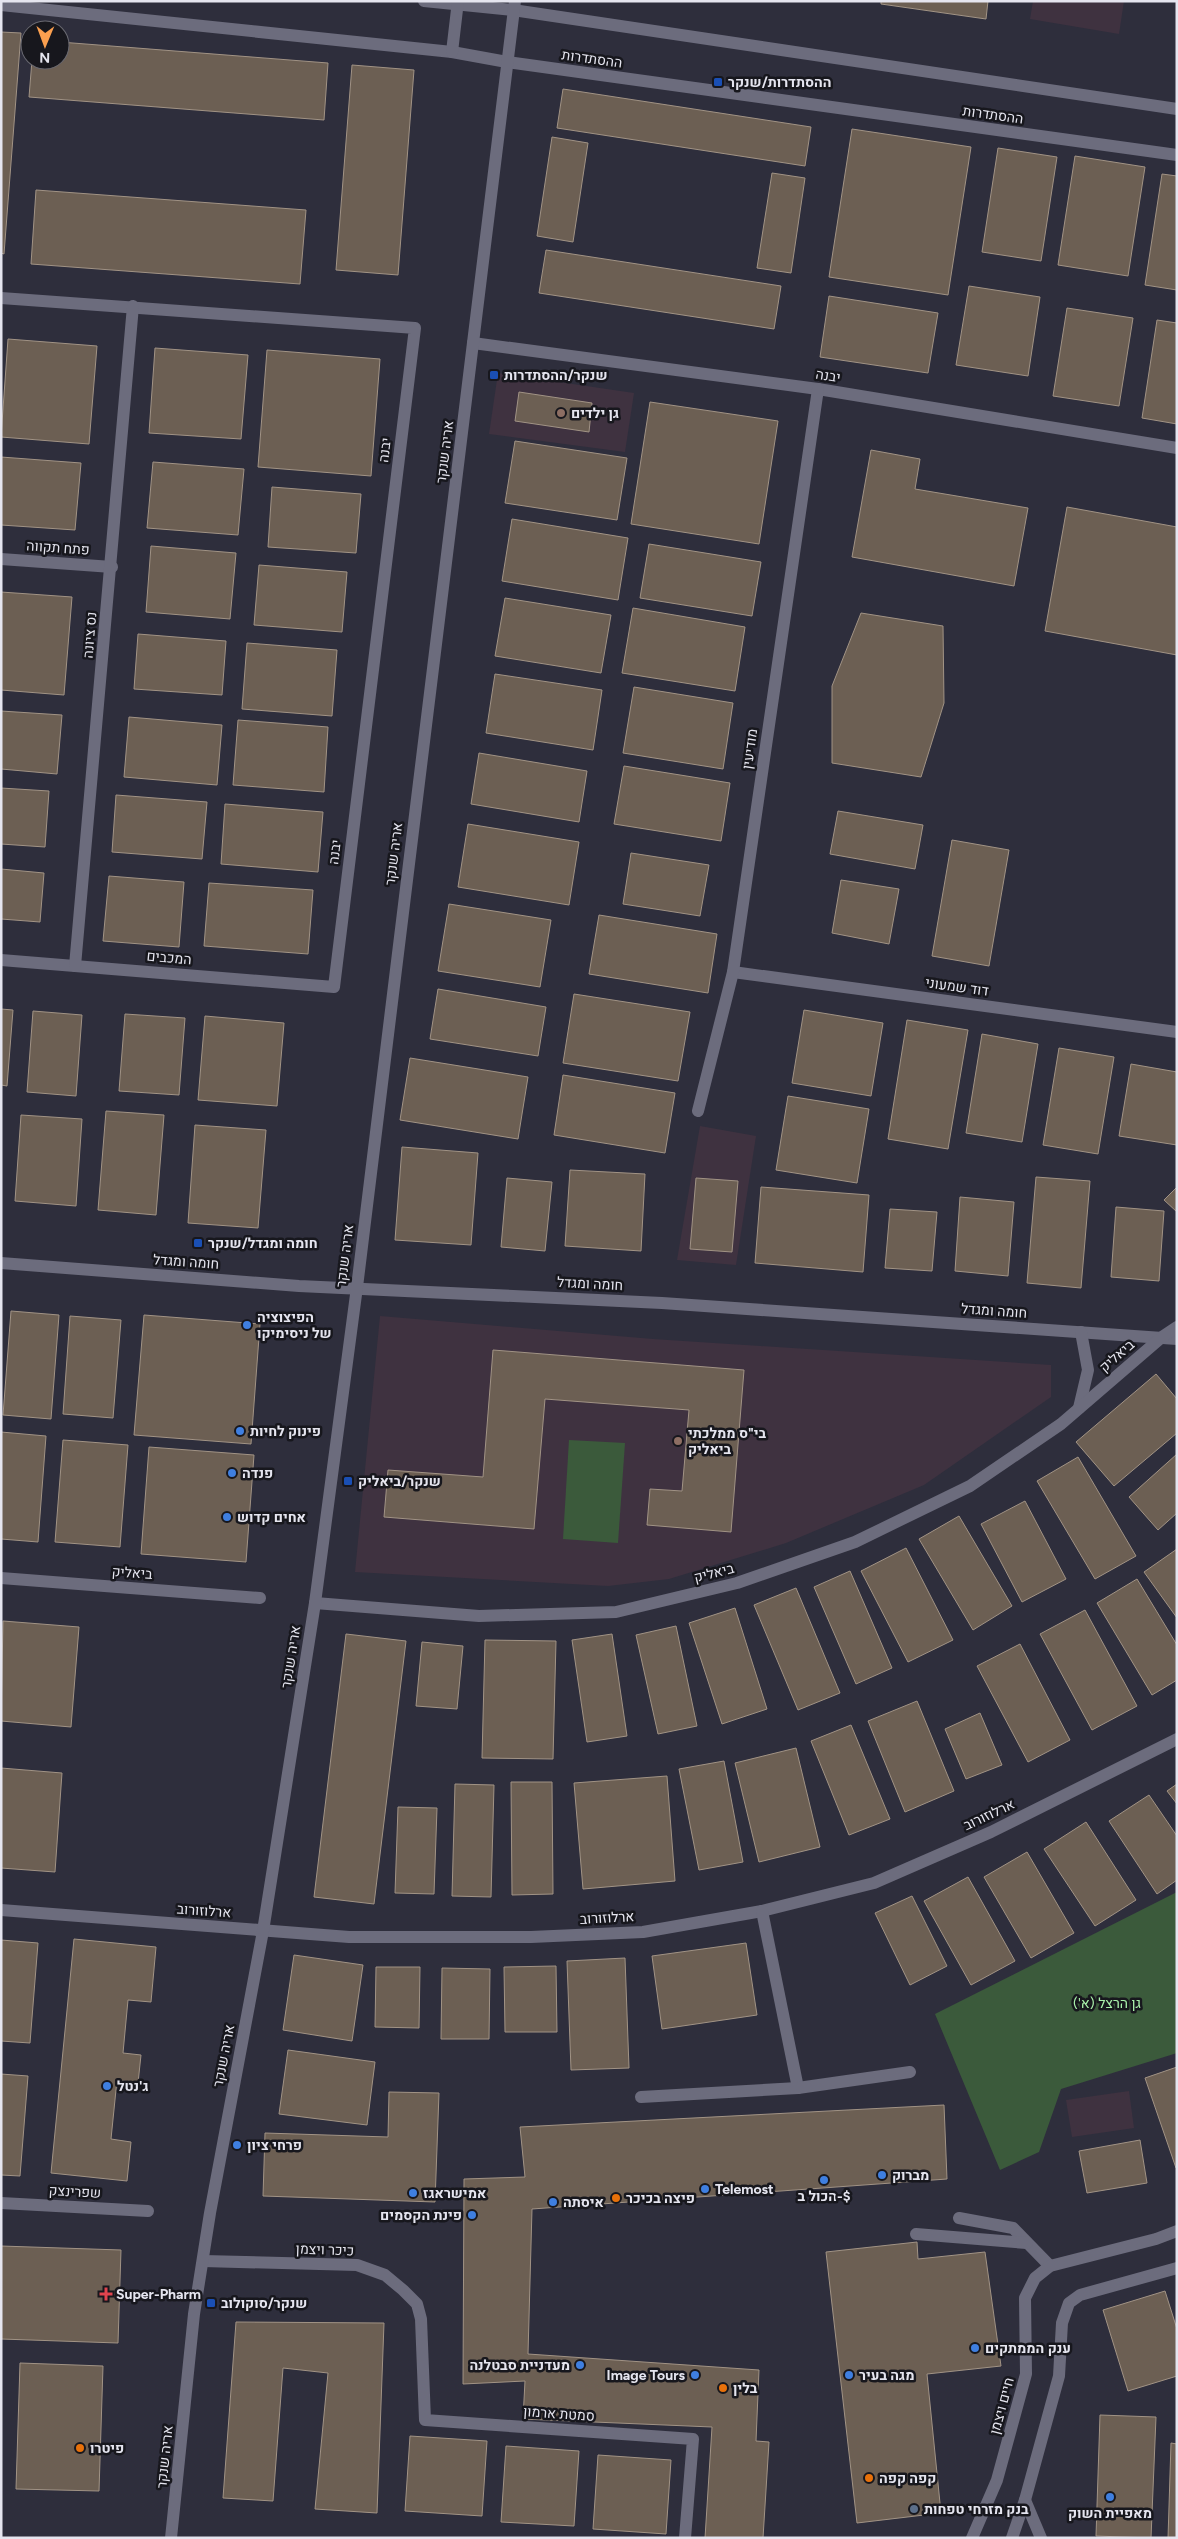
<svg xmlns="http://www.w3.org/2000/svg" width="1178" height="2539" viewBox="0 0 1178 2539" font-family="Figtree,Heebo,sans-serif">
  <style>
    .education { fill: #3f3240 }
    .green { fill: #3b5a3b }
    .building { fill: #6c5f53; stroke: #a19385 }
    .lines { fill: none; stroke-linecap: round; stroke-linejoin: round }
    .minor { stroke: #6c6c7d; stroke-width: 12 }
    .transit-dot { fill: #1a4fb4; stroke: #17171d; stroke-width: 2 }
    .education-dot { fill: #8d6e63; stroke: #17171d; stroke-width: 2 }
    .shop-dot { fill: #3f7fe0; stroke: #17171d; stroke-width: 2 }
    .food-dot { fill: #e8710a; stroke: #17171d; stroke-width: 2 }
    .health-dot { fill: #e0444e; stroke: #17171d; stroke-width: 2 }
    .service-dot { fill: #5c6f8a; stroke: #17171d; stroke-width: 2 }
    .labels { text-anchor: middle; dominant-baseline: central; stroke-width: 5; stroke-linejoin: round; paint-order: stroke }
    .street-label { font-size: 14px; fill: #e5e5ef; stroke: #17171d }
    .poi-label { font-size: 14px; font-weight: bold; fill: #e5e5ef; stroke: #17171d; text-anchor: start }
    .park-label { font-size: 14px; fill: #aaf2ab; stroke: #17171d }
  </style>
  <rect width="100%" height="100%" fill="#2e2e3c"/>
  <g class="education">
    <path d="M1033,1H1124L1119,34L1030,19Z"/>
    <path d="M498,373L634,393L625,452L489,434Z"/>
    <path d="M700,1126L756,1136L736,1265L677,1260Z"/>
    <path d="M380,1316L653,1339L1051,1365V1397L924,1485L786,1543L669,1579L608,1586L355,1572Z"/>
    <path d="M1129,2091L1134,2128L1072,2137L1066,2100Z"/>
  </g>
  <g class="green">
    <path d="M569,1440L625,1443L618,1543L563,1539Z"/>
    <path d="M1177,1892V2053L1061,2089L1039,2152L1000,2170L935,2014Z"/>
  </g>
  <g class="building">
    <path d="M881,1H988L986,19L881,4Z"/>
    <path d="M1,32L21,33L4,254L1,253Z"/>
    <path d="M60,42L328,63L324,120L29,97L32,60H60Z"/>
    <path d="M352,65L414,70L398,275L336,270Z"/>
    <path d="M563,89L811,127L805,166L557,128Z"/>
    <path d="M852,129L971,147L948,295L829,277Z"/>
    <path d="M552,137L588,143L573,242L537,236Z"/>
    <path d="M998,148L1057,157L1041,261L982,252Z"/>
    <path d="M1075,156L1145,167L1128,276L1058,265Z"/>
    <path d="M772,173L805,178L791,273L757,268Z"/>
    <path d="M1162,174L1177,176V290L1145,285Z"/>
    <path d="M36,190L306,210L300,284L31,264Z"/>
    <path d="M546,250L781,286L774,329L539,293Z"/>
    <path d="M969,286L1040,297L1028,376L956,365Z"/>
    <path d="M829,296L938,313L928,373L820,357Z"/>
    <path d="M1067,308L1133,318L1119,406L1053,396Z"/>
    <path d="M1157,320L1177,323V424L1142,418Z"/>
    <path d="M8,339L97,346L89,444L1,437Z"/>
    <path d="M155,348L248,355L241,439L149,433Z"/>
    <path d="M267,350L380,359L371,476L258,467Z"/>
    <path d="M519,392L592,403L589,432L515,421Z"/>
    <path d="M650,402L778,421L759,544L631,524Z"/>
    <path d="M515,441L627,458L617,520L505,503Z"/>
    <path d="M871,450L920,459L915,489L1028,508L1014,586L852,557Z"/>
    <path d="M1,457L81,463L75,530L1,525Z"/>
    <path d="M153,462L244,469L238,535L147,528Z"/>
    <path d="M272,487L361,494L356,553L268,547Z"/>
    <path d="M1067,507L1177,527V655L1045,631Z"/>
    <path d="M512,519L628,538L618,600L502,581Z"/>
    <path d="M649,544L761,562L752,616L640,598Z"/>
    <path d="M151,546L236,553L230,619L146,612Z"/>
    <path d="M259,565L347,572L342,632L254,625Z"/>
    <path d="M1,592L72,597L64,695L1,690Z"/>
    <path d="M505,598L611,615L601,673L495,656Z"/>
    <path d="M633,608L745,627L735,691L622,673Z"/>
    <path d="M861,613L943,626L944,703L921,777L832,763V686Z"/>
    <path d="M138,634L226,641L222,695L134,689Z"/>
    <path d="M247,643L337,650L332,716L242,709Z"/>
    <path d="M495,674L602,690L593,750L486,733Z"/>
    <path d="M634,687L733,703L723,769L623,753Z"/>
    <path d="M1,711L62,715L57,774L1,769Z"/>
    <path d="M129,717L222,725L217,785L124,777Z"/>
    <path d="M238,720L328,727L324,792L233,785Z"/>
    <path d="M479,753L587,771L579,822L471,804Z"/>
    <path d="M624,766L730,783L721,841L614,824Z"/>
    <path d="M1,788L49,791L45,847L1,844Z"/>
    <path d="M116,795L207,802L202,859L112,852Z"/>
    <path d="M225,804L323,812L318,872L221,864Z"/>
    <path d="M838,811L923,825L915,869L830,854Z"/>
    <path d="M468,824L579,842L569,905L458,887Z"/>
    <path d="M952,840L1009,850L989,966L932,956Z"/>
    <path d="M631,853L709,865L700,916L623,904Z"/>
    <path d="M1,869L44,873L40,922L1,919Z"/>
    <path d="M109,876L184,882L179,947L103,941Z"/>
    <path d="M841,880L899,889L889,944L832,933Z"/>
    <path d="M209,883L313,890L308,954L204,946Z"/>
    <path d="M449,904L551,920L540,987L438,971Z"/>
    <path d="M599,915L717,934L708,993L589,974Z"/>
    <path d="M438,989L546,1007L538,1056L430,1039Z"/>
    <path d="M574,994L690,1012L678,1081L563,1063Z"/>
    <path d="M1,1009L13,1010L7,1086L1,1085Z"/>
    <path d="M804,1010L883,1023L871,1096L792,1083Z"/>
    <path d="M33,1011L82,1015L76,1096L27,1092Z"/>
    <path d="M125,1014L185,1018L179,1095L119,1091Z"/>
    <path d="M205,1016L284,1023L277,1106L198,1100Z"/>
    <path d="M907,1020L968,1030L948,1149L888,1139Z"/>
    <path d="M982,1034L1038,1044L1022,1142L966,1133Z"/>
    <path d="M1059,1048L1114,1057L1098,1154L1043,1145Z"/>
    <path d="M410,1058L528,1077L518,1139L400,1120Z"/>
    <path d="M1131,1064L1177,1072V1145L1119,1136Z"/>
    <path d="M563,1075L675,1093L665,1153L554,1135Z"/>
    <path d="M788,1096L869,1109L857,1183L776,1170Z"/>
    <path d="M106,1111L164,1115L156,1215L98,1210Z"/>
    <path d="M21,1115L82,1119L76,1206L15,1201Z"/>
    <path d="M195,1125L266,1130L258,1228L188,1223Z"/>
    <path d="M402,1147L478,1153L471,1245L395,1240Z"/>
    <path d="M570,1170L645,1174L641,1251L565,1246Z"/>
    <path d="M1036,1177L1090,1181L1081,1288L1027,1283Z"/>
    <path d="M507,1178L552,1182L545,1251L501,1247Z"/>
    <path d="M696,1178L738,1181L732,1252L690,1249Z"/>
    <path d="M761,1187L869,1195L863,1272L755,1263Z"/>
    <path d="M1177,1187V1212L1164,1200Z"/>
    <path d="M960,1197L1014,1202L1008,1276L955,1271Z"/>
    <path d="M1116,1207L1164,1211L1159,1281L1111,1277Z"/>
    <path d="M890,1209L937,1212L932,1271L885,1268Z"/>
    <path d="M11,1311L59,1315L51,1419L3,1415Z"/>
    <path d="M144,1315L260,1324L251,1444L134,1435Z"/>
    <path d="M70,1316L121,1320L113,1418L63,1414Z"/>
    <path d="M493,1350L744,1370L731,1532L647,1525L650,1489L682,1491L689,1410L545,1399L534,1529L384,1517L388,1470L483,1477Z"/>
    <path d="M1156,1374L1177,1399V1433L1114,1486L1076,1442Z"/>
    <path d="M1,1432L46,1436L38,1542L1,1539Z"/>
    <path d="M63,1440L128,1445L120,1547L55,1542Z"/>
    <path d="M149,1447L254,1455L246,1562L141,1554Z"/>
    <path d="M1177,1454V1513L1158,1530L1129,1497Z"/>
    <path d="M1078,1457L1136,1556L1095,1579L1037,1481Z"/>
    <path d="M1025,1501L1066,1579L1022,1602L981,1524Z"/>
    <path d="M959,1516L1012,1606L973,1630L919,1539Z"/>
    <path d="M906,1548L953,1640L908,1662L861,1571Z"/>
    <path d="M1177,1549V1618L1144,1572Z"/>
    <path d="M850,1571L892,1668L856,1684L814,1587Z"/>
    <path d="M1137,1579L1177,1645V1680L1152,1695L1097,1603Z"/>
    <path d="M796,1588L840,1693L798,1710L754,1605Z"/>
    <path d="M735,1608L767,1709L722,1724L689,1623Z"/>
    <path d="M1085,1610L1137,1706L1092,1730L1040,1634Z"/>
    <path d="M3,1621L79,1627L71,1727L1,1721Z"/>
    <path d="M676,1626L697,1726L658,1734L636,1635Z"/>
    <path d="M346,1634L406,1641L374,1904L314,1897Z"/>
    <path d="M612,1634L627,1736L587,1742L572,1640Z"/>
    <path d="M485,1640L556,1641L553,1759L482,1758Z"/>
    <path d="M422,1642L463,1646L457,1709L416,1706Z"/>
    <path d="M1020,1644L1070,1740L1028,1762L977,1666Z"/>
    <path d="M917,1701L954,1791L905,1812L868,1721Z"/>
    <path d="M980,1713L1002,1765L966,1779L945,1729Z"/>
    <path d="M851,1725L890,1819L849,1835L811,1741Z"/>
    <path d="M796,1748L820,1847L759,1862L735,1763Z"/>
    <path d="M724,1761L743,1862L699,1870L679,1769Z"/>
    <path d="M1,1768L62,1773L55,1872L1,1868Z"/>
    <path d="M667,1776L675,1881L583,1889L574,1783Z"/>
    <path d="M511,1782H552L553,1894L512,1895Z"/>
    <path d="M455,1784L494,1785L491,1897L452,1896Z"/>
    <path d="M1177,1784V1804L1167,1791Z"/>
    <path d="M1149,1795L1177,1836V1880L1157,1894L1109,1821Z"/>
    <path d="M398,1807L437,1808L434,1894L395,1893Z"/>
    <path d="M1086,1822L1136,1900L1095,1926L1044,1849Z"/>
    <path d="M1027,1852L1074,1933L1031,1958L984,1877Z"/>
    <path d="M968,1877L1015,1961L971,1985L924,1901Z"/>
    <path d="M912,1896L947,1966L910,1985L875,1913Z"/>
    <path d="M74,1939L156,1947L151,2002L128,2000L123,2053L141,2055L138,2083L117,2080L111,2139L131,2142L127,2181L51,2173Z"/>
    <path d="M1,1940L38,1943L30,2043L1,2041Z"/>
    <path d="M746,1943L757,2015L662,2029L652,1956Z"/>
    <path d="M294,1955L363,1965L352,2041L283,2030Z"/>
    <path d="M625,1958L629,2068L571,2070L567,1961Z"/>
    <path d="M556,1966L557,2032H505L504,1967Z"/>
    <path d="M376,1967H420L419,2028L375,2027Z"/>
    <path d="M442,1968L490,1969L489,2039H441Z"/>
    <path d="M288,2050L375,2062L367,2125L279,2114Z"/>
    <path d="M1177,2067V2168H1176L1145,2078Z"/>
    <path d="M1,2074L28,2076L20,2176L1,2175Z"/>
    <path d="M389,2092L439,2093L435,2202L263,2196L265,2133L388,2137Z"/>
    <path d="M944,2105L947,2179L532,2209L528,2354L759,2370L756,2441L769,2442L763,2538H705L712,2427L523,2419L525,2381L463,2384L464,2179L525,2177L520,2127Z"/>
    <path d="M1140,2140L1147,2183L1087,2193L1079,2151Z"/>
    <path d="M917,2242L918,2259L985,2252L1001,2366L927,2374L941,2513L857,2523L826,2252Z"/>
    <path d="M1,2246L121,2250L118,2343L1,2339Z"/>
    <path d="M1165,2291L1177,2329V2376L1128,2391L1103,2310Z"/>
    <path d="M236,2322L384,2323L377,2513L315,2509L328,2373L283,2368L273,2501L223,2498Z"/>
    <path d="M20,2363L103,2366L99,2491L16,2489Z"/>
    <path d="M1100,2415L1156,2417L1151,2538L1096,2536Z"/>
    <path d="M410,2436L487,2441L482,2516L405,2511Z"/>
    <path d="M1171,2443L1177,2444V2538H1168Z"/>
    <path d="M506,2446L579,2451L574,2526L501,2522Z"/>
    <path d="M598,2455L671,2460L666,2534L593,2529Z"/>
  </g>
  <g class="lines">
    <g class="minor">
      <path d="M424,1L513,10L1177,109"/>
      <path d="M1,5L452,52L507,62L1177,155"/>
      <path d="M452,52L458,1"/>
      <path d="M1,298L415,328L334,987L1,960"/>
      <path d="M473,343L818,389L1177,448"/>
      <path d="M1,559L112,567"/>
      <path d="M75,966L133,306"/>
      <path d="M733,972L1177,1032"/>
      <path d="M698,1111L733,972L818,389"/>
      <path d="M1,1263L299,1286L662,1303L1177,1339"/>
      <path d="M1079,1408L1088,1370L1081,1332"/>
      <path d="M1,1578L260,1598"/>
      <path d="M315,1603L479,1616L616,1612L737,1583L855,1542L970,1486L1061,1424L1162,1337L1177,1327"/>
      <path d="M1,1910L349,1937H531L643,1932L762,1911L874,1883L991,1832L1177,1739"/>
      <path d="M762,1911L798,2088"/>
      <path d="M641,2097L798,2088L910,2072"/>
      <path d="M1,2203L148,2211"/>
      <path d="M959,2218L1013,2228L1050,2266"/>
      <path d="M916,2234L1027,2243"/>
      <path d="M203,2261L357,2265L385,2275L403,2290L417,2304L421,2319L425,2420L693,2439L685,2538"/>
      <path d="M1025,2500L1041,2538"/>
      <path d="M171,2538L194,2314L210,2213L263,1931L315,1603L357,1287L515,1"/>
      <path d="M972,2538L997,2480L1026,2374L1025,2298L1035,2278L1050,2266L1156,2239L1177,2231"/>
      <path d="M1012,2538L1025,2500L1059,2376L1062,2323L1069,2303L1080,2295L1177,2268"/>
    </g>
  </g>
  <g class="transit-dot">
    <rect x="713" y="77" width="10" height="10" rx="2.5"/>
    <rect x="489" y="370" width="10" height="10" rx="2.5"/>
    <rect x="193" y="1238" width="10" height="10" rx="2.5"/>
    <rect x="343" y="1476" width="10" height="10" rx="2.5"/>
    <rect x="206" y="2298" width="10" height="10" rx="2.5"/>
  </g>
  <g class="education-dot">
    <circle cx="561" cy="413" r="5"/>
    <circle cx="678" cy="1441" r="5"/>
  </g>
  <g class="shop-dot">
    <circle cx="247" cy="1325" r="5"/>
    <circle cx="240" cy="1431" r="5"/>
    <circle cx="232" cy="1473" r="5"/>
    <circle cx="227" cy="1517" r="5"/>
    <circle cx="107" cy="2086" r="5"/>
    <circle cx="237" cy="2145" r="5"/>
    <circle cx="882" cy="2175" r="5"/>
    <circle cx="824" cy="2180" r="5"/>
    <circle cx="705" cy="2189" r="5"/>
    <circle cx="413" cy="2193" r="5"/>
    <circle cx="553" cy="2202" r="5"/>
    <circle cx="472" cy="2215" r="5"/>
    <circle cx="975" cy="2348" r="5"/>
    <circle cx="580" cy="2365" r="5"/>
    <circle cx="695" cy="2375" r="5"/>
    <circle cx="849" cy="2375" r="5"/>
    <circle cx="1110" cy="2497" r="5"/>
  </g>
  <g class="food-dot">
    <circle cx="616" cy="2198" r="5"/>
    <circle cx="723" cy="2388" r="5"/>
    <circle cx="80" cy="2448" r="5"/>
    <circle cx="869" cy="2478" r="5"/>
  </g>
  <path class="health-dot" d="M103.5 2286.5h5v5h5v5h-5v5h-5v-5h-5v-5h5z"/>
  <circle class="service-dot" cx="914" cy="2509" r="5"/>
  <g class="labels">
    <g class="street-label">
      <text transform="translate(592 59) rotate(8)">ההסתדרות</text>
      <text transform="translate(993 115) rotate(8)">ההסתדרות</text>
      <text transform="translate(828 376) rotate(9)">יבנה</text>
      <text transform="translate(385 450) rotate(-83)">יבנה</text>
      <text transform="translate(445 452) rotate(-83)">אריה שנקר</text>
      <text transform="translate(58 548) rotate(4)">פתח תקווה</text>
      <text transform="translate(90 635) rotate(-85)">נס ציונה</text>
      <text transform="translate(750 749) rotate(-82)">מודיעין</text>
      <text transform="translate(335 852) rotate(-83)">יבנה</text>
      <text transform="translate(394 854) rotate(-83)">אריה שנקר</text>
      <text transform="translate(169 958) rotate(5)">המכבים</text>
      <text transform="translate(957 987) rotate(8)">דוד שמעוני</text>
      <text transform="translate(345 1256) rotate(-83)">אריה שנקר</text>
      <text transform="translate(186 1262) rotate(4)">חומה ומגדל</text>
      <text transform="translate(590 1284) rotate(3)">חומה ומגדל</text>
      <text transform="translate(994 1311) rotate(4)">חומה ומגדל</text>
      <text transform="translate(1117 1356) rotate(-41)">ביאליק</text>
      <text transform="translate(132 1573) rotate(4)">ביאליק</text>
      <text transform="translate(714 1573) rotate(-14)">ביאליק</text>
      <text transform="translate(291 1657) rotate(-81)">אריה שנקר</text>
      <text transform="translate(989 1815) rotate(-25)">ארלוזורוב</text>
      <text transform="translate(204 1911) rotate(4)">ארלוזורוב</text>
      <text transform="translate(607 1918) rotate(-3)">ארלוזורוב</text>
      <text transform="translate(224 2056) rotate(-79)">אריה שנקר</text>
      <text transform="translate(75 2192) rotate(3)">שפרינצק</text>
      <text transform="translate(325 2250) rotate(2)">כיכר ויצמן</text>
      <text transform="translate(1002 2406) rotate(-75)">חיים ויצמן</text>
      <text transform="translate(559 2414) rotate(4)">סמטת ארמון</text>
      <text transform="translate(165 2457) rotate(-84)">אריה שנקר</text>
    </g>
    <g class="poi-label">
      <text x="728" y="82">ההסתדרות/שנקר</text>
      <text x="504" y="375">שנקר/ההסתדרות</text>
      <text x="571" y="413">גן ילדים</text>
      <text x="208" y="1243">חומה ומגדל/שנקר</text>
      <text x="257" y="1317">הפיצוציה<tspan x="257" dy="16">של ניסימיקו</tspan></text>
      <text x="250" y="1431">פינוק לחיות</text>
      <text x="688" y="1433">בי"ס ממלכתי<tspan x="688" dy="16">ביאליק</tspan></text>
      <text x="242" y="1473">פנדה</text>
      <text x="358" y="1481">שנקר/ביאליק</text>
      <text x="237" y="1517">אחים קדוש</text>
      <text x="117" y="2086">ג'נטל</text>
      <text x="247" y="2145">פרחי ציון</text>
      <text x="892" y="2175">מברוק</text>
      <text x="715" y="2189">Telemost</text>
      <text x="423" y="2193">אמישראגז</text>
      <text x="824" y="2196" text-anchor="middle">הכול ב-$</text>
      <text x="626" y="2198">פיצה בכיכר</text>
      <text x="563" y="2202">איסתה</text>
      <text x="462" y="2215" text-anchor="end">פינת הקסמים</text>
      <text x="116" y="2294">Super-Pharm</text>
      <text x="221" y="2303">שנקר/סוקולוב</text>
      <text x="985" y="2348">ענק הממתקים</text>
      <text x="570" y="2365" text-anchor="end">מעדניית סבטלנה</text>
      <text x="685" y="2375" text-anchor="end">Image Tours</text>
      <text x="859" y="2375">מגה בעיר</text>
      <text x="733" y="2388">בלין</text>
      <text x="90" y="2448">פיטרו</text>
      <text x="879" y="2478">קפה קפה</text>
      <text x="924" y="2509">בנק מזרחי טפחות</text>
      <text x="1110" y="2513" text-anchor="middle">מאפיית השוק</text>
    </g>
    <g class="park-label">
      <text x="1107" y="2003">גן הרצל (א')</text>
    </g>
  </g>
  <rect width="1178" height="2539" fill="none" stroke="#e5e5ef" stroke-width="5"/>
  <g transform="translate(45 45) rotate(181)"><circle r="24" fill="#17171d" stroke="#696971"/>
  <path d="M0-4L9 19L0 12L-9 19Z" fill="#fa9f4f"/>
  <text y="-8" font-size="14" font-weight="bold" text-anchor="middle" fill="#e5e5ef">N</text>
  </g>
</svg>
